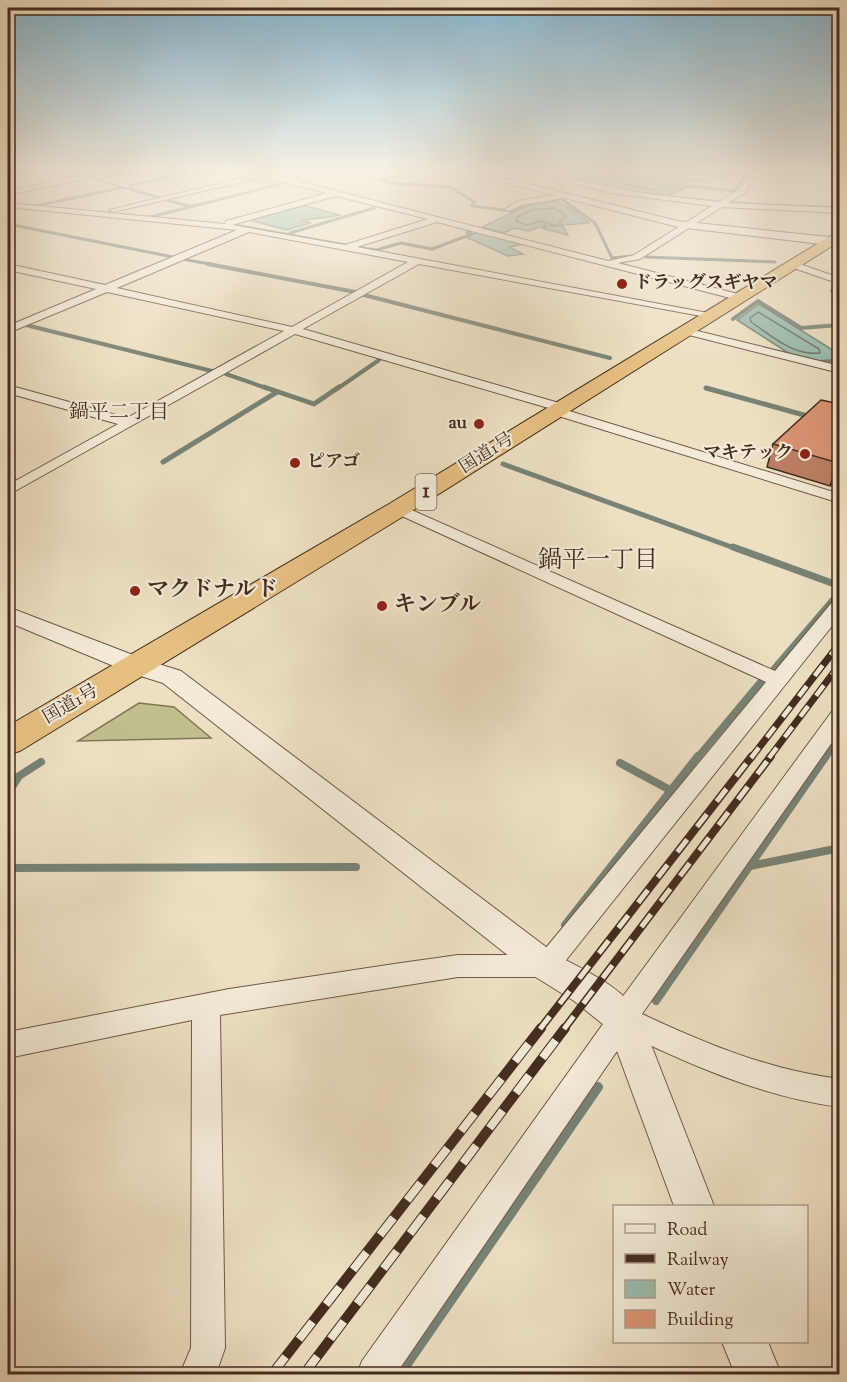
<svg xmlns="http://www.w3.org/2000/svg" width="847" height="1382" viewBox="0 0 847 1382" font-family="'Sorts Mill Goudy','Noto Serif JP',serif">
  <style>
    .green { fill: #c0bf8e; stroke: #827656; stroke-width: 1.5 }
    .water { fill: #99bdb0; stroke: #778376; stroke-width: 1.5 }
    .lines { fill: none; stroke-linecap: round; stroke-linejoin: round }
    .shore { stroke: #6e7468; stroke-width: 1.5 }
    .stream-far5 { stroke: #778376; stroke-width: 3 }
    .stream-far4 { stroke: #778376; stroke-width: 4 }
    .stream-far3 { stroke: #778376; stroke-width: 5 }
    .stream-far2 { stroke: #778376; stroke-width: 7 }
    .stream-far1 { stroke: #778376; stroke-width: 8 }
    .stream { stroke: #778376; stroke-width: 10 }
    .minor-casing { stroke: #6e5948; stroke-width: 2 }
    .tertiary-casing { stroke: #6e5948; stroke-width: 2 }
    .trunk-casing { stroke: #442c1f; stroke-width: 2 }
    .minor { fill: #f3ead7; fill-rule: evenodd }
    .tertiary { fill: #f3ead7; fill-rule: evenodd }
    .trunk { fill: #e6c081; fill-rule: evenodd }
    .rail-far2-casing { stroke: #442c1f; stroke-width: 7 }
    .rail-far1-casing { stroke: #442c1f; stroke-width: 8 }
    .rail-casing { stroke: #442c1f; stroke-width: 10 }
    .rail-far2 { stroke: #f3ead7; stroke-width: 4.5; stroke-dasharray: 13; stroke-linecap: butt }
    .rail-far1 { stroke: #f3ead7; stroke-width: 5; stroke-dasharray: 16; stroke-linecap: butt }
    .rail { stroke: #f3ead7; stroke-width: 8; stroke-dasharray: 22; stroke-linecap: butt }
    .wall { fill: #bc7f64; stroke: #442c1f; stroke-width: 1.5 }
    .shaded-wall { fill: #996851; stroke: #442c1f; stroke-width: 1.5 }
    .building { fill: #db9474; stroke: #442c1f; stroke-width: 1.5 }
    .poi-dot { fill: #8f2418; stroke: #f3ead7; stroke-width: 2 }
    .labels { text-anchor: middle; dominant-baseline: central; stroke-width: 4.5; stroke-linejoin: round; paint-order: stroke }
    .far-poi-label { font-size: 18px; font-weight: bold; fill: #442c1f; stroke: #f3ead7; text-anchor: start }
    .far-street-label { font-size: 18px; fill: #442c1f; stroke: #f3ead7 }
    .far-neighbourhood-label { font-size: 20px; fill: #442c1f; stroke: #f3ead7 }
    .shield { fill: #f3ead7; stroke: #786556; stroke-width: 1.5 }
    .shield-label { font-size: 21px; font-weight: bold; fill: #442c1f }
    .poi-label { font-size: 22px; font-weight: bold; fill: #442c1f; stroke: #f3ead7; text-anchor: start }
    .neighbourhood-label { font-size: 24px; fill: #442c1f; stroke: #f3ead7 }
  </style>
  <rect width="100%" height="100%" fill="#eddfc2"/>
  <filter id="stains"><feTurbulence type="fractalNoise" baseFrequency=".00333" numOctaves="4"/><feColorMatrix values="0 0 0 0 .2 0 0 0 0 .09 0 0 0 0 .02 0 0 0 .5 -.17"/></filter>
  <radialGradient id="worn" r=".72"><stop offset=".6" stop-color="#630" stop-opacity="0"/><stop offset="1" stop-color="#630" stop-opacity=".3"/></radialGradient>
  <path class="green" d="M139,703L174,707L211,738L78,741Z"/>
  <g class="water">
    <path d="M541,170L570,177L556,170H657L698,178L678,186L668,184L677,188L656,195L757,204L839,207V210C740,206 636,203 541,170Z"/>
    <path d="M556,201L573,210L589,223L550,226H563L568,235L542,228L547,226L545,225L528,231L515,228L503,233L482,227L530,205Z"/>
    <path d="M303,205L339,215C325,219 315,217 303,221L310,223L286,230L250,220Z"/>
    <path d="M479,232L523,244L509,247L523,254L508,256L466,237Z"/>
    <path d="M759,304L839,354V359L818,361H839V367L790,354L737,320Z"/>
  </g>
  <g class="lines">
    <g class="shore">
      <path d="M560,170L653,190L669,183L661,172"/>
      <path d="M592,170L651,182L655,179L653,170"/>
      <path d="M554,208L566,216L556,226L541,221L527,225L516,221L517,217L532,210Z"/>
      <path d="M758,312L819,349L820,353C793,356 772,336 751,322L750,318Z"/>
    </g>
    <g class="stream-far5">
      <path d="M69,170L86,175"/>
      <path d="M292,170L296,172L298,178"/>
      <path d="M354,170L390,183L450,187L475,202L472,206L512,211"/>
      <path d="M768,170H775"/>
      <path d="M8,175L34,170"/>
      <path d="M92,177L160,198"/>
      <path d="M132,185L199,170"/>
      <path d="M663,197L689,186L734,191L746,173L753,172"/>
      <path d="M166,200L189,206"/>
      <path d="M563,200L595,223L612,258L631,256"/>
      <path d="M36,206L124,187"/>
      <path d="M510,212L533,202"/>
      <path d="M158,218L150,217L281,184"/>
      <path d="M8,224L173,257"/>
      <path d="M229,224L345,245"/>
      <path d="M290,233L374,208"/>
      <path d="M355,247L376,250L401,243L432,249L472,234L467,232L471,230"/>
      <path d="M646,257L775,262"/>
      <path d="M182,259L215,265"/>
    </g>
    <g class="stream-far4">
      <path d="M208,264L355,292"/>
      <path d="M840,290L832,291L840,296"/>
      <path d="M364,295L610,358"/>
      <path d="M733,319L758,301L801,328L840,325"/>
      <path d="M8,321L15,323"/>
      <path d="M26,325L212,371"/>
      <path d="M226,374L269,389"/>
      <path d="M337,389L379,360"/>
    </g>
    <g class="stream-far3">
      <path d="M264,387L314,404L339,387"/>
      <path d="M706,388L811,417"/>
      <path d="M163,462L277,392"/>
      <path d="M503,464L737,549"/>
      <path d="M8,479L15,481"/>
    </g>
    <g class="stream-far2">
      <path d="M733,547L840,586"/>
      <path d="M774,669L840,592"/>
      <path d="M697,758L763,679"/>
      <path d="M825,758L840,736"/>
    </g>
    <g class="stream-far1">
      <path d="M620,763L670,790"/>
      <path d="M8,793L19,776L41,762"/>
      <path d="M750,866L840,848"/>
      <path d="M8,868L356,867"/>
      <path d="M565,925L698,756"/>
      <path d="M656,1001L826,756"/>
    </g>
    <path class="stream" d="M400,1374L598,1087"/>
    <g class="minor-casing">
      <g id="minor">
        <path d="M106,170H120L102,175L132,186L128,188L93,177L8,195V191Z"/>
        <path d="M242,170H255L608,261L634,255L712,206L611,193L571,183L533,170H545L576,180L649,194L719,202L739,189L749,173L789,170L755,177L745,193L728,203L840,208V213L722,207L640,259L618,263L742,295V299L738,300L437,222L357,247L708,313L712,314V318L419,264L303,329L566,405V410L840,494V503L552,414V409L295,334L8,495V485L118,424L8,393V385L127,418L284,331L107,292L8,333V326L96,289L8,270V264L105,285L237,230L8,207V203L225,224L226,221L327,193L264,177L113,212L109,210L255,175ZM336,196L428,219L345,245L232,225ZM249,232L408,262L292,327L117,288Z"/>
        <path d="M408,170H425L372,180L368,178Z"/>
        <path d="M657,170C672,170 685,175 700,176C718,177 738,170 757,170L701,180Z"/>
        <path d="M562,194H565V198L523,205L509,211L505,209L518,201Z"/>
        <path d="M788,262H794L840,278V284L788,266Z"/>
        <path d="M685,328L840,366V373L681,333L679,331Z"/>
        <path d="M398,504L775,671L834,600L840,599V616L555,974L546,977H458L220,1015L225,1348L216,1374H180L191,1348L192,1020L8,1058V1032L229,989L394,964L458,955H540L766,682L393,512L390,509Z"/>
        <path d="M840,708V731L642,1014C706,1044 769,1070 840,1079V1107C764,1097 696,1067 628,1035L396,1374H357L362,1361L613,1010L833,710Z"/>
      </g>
    </g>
    <g class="tertiary-casing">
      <g id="tertiary">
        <path d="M455,170H472L678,221L829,237L835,241L829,245L678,227Z"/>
        <path d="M8,607L146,660L181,671L558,956C586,971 627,989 641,1019L714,1206H674L609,1029L574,1001L534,976L163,683L128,672L8,622Z"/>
        <path d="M722,1342H768L781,1374H735Z"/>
      </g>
    </g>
    <g class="trunk-casing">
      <path id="trunk" d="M840,230V241L407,514L20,751L8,754V726L389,504Z"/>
    </g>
    <use href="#minor" class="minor"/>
    <use href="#tertiary" class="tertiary"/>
    <use href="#trunk" class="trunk"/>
    <g class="rail-far2-casing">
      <g id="rail-far2">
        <path d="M751,758L840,643"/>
        <path d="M769,758L840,664"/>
      </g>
    </g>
    <g class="rail-far1-casing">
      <g id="rail-far1">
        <path d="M540,1029L752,756"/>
        <path d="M564,1029L771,756"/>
      </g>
    </g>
    <g class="rail-casing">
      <g id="rail">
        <path d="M272,1374L541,1028"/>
        <path d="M304,1374L565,1028"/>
      </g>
    </g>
    <use href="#rail-far2" class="rail-far2"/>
    <use href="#rail-far1" class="rail-far1"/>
    <use href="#rail" class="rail"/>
  </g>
  <path class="wall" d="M840,404V476L830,486L767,467L773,444Z"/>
  <path class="shaded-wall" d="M840,461V476L830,486L838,463Z"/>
  <path class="building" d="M821,400L840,404V461L838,463L773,444Z"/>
  <linearGradient id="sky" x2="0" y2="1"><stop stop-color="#88b8d2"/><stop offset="0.47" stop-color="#f7f1e4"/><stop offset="1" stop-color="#f7f1e4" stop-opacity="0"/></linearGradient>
  <rect width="847" height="363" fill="url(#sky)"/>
  <g class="poi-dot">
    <circle cx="622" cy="284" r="6"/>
    <circle cx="479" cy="424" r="6"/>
    <circle cx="805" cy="454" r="6"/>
    <circle cx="295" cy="463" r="6"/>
    <circle cx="135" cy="591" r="6"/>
    <circle cx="382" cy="606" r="6"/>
  </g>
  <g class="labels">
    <g class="far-poi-label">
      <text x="634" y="284">ドラッグスギヤマ</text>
      <text x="467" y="424" text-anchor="end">au</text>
      <text x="793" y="454" text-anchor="end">マキテック</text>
      <text x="307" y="463">ピアゴ</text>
    </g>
    <g class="far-street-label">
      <text transform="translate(487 454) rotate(-32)">国道1号</text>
      <text transform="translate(71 705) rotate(-30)">国道1号</text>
    </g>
    <g class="far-neighbourhood-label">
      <text x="119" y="413">鍋平二丁目</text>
    </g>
    <rect class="shield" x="415.5" y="474" width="21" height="36" rx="4.5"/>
    <g class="shield-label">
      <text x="426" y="492">1</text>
    </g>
    <g class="poi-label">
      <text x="147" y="591">マクドナルド</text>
      <text x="394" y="606">キンブル</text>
    </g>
    <g class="neighbourhood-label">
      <text x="598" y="561">鍋平一丁目</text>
    </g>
  </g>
  <rect width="847" height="1382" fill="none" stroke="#eddfc2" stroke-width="30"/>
  <rect x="9" y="9" width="829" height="1364" fill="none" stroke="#442c1f" stroke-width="3"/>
  <rect x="15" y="15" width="817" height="1352" fill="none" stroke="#442c1f" stroke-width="1.5"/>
  <rect x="613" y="1205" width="195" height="138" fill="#f3ead7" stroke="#ad9e8d" stroke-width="1.5"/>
  <rect x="625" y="1224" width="30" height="9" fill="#f3ead7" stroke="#ad9e8d" stroke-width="1.5"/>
  <text x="667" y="1235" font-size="18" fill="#442c1f">Road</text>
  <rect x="625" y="1254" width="30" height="9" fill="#442c1f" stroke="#ad9e8d" stroke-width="1.5"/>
  <text x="667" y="1265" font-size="18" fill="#442c1f">Railway</text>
  <rect x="625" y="1280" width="30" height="18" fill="#99bdb0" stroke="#ad9e8d" stroke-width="1.5"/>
  <text x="667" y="1295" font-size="18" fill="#442c1f">Water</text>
  <rect x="625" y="1310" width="30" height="18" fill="#db9474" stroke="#ad9e8d" stroke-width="1.5"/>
  <text x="667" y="1325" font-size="18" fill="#442c1f">Building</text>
  <rect width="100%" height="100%" filter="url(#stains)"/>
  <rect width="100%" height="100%" fill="url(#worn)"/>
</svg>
